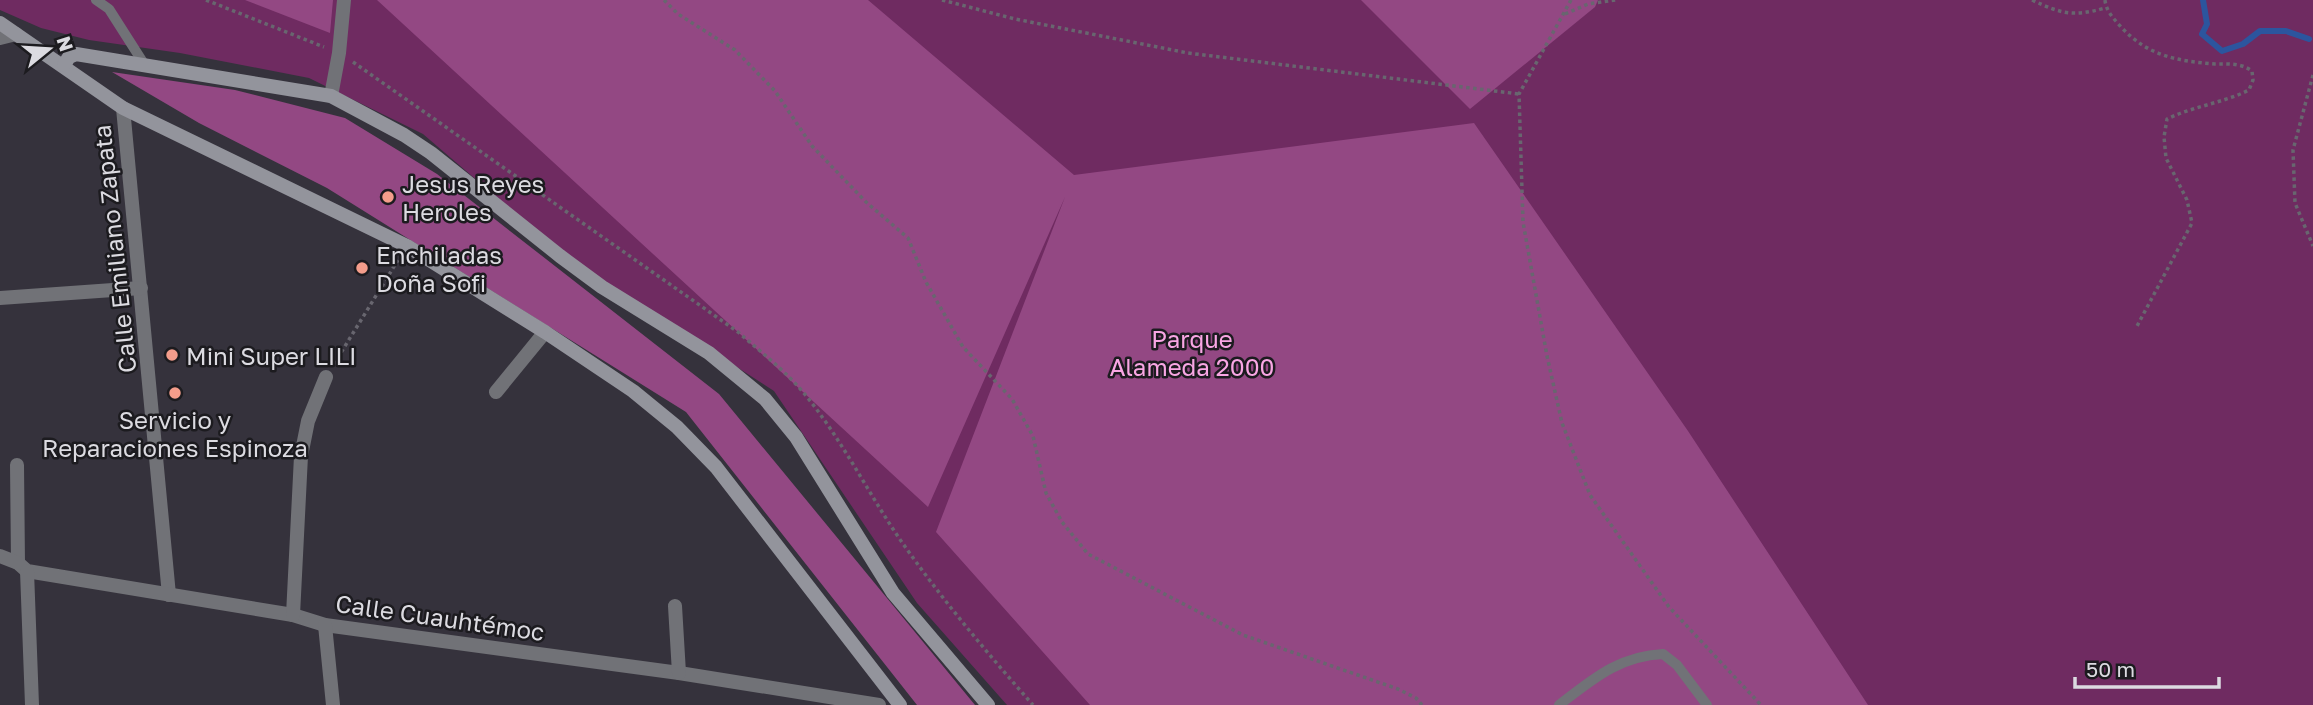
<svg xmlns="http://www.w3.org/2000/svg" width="2313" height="705" viewBox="0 0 2313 705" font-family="'Golos Text',sans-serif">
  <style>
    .green { fill: #6f2b61 }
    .forest { fill: #934883 }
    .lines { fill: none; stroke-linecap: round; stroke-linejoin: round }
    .stream { stroke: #2c559e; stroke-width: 6 }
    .path { stroke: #68666f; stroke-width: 3.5; stroke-dasharray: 3.5 3.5; stroke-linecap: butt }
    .lane { stroke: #717277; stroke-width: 10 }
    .street { stroke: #717277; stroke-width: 14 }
    .secondary { stroke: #93949c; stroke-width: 14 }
    .poi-dot { fill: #f49d8b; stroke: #1c1b1f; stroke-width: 2.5 }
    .labels { text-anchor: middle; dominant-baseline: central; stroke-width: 5; stroke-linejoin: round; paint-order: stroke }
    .poi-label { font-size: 24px; fill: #dcdbe1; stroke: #1c1b1f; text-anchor: start }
    .street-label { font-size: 24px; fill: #dcdbe1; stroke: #1c1b1f }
    .park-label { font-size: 24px; fill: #f9a6e4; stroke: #1c1b1f }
  </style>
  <rect width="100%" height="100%" fill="#35323c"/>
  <path class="green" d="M0,0H2313V705H1007L917,603L774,391L566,257L423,134L309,78L180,53L89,40L41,28L0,10Z"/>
  <g class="forest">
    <path d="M245,0H333L330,33Z"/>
    <path d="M377,0H868L1074,175L1474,123L1688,431L1868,705H1090L936,532L1065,197L928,507Z"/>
    <path d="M1361,0H1598L1595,7L1470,109Z"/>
    <path d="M112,72L235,90L345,118L437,174L719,394L975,705H917L686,412L327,188L199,123Z"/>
  </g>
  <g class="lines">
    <path class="stream" d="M2203,0L2207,24L2202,34L2222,51L2243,44L2260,31H2286L2309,39"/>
    <g class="path">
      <path d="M206,0L324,47"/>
      <path d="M664,0L678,14L735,50L775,91L812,146L866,202L908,238L926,282L963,347L1012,399L1033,436L1046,493L1062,522L1088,554L1243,635L1398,689L1416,698L1422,705"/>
      <path d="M942,0L1015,19L1188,53L1519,94"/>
      <path d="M1571,0L1519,94L1523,222L1547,356L1562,423L1590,495L1669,607L1761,705"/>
      <path d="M2032,0C2062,14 2073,17 2105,8"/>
      <path d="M2105,0C2106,11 2114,19 2121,27C2148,56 2177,61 2215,64C2229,64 2241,63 2252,71L2253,80L2249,90C2223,103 2194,106 2167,119L2164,137L2166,158L2187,200L2192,223L2136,328"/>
      <path d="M1565,14L1588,4L1616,0"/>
      <path d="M353,62L738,332C762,353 787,372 807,397C845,444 871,499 906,548C945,603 989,655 1033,705"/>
      <path d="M2313,75L2293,150L2295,203L2313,246"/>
      <path d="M334,364L398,260"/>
    </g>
    <g class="lane">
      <path d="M96,0L109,9L146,67"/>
      <path d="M1559,705C1593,679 1619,656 1663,654L1677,665L1707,705"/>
    </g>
    <g class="street">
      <path d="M0,38L16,34"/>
      <path d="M331,96L339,53L344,0"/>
      <path d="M123,108L169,595"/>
      <path d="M0,298L141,288"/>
      <path d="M496,392L545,332"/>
      <path d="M17,465L18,563"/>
      <path d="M0,556L18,563L27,571L293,615L325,625L679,673L879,705"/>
      <path d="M27,571L32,705"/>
      <path d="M675,606L679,673"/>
      <path d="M293,615L301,456L308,421L326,377"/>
      <path d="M325,625L333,705"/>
    </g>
    <g class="secondary">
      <path d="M0,23L123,108L407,246L545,332L633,391L677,427L716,467L900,705"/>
      <path d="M64,65L69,57L76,54L331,96L404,135L431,153L560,256L602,287L709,353L765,399L796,437L893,593L988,705"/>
    </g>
  </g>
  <g class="poi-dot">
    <circle cx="388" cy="197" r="7"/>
    <circle cx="362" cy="268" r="7"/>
    <circle cx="172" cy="355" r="7"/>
    <circle cx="175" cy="393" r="7"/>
  </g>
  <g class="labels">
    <g class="poi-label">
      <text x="402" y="183">Jesus Reyes<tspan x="402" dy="28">Heroles</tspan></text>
      <text x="376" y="254">Enchiladas<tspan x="376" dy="28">Doña Sofi</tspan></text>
      <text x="186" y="355">Mini Super LILI</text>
      <text x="175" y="419" text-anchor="middle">Servicio y<tspan x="175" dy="28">Reparaciones Espinoza</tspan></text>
    </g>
    <g class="street-label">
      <text transform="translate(114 249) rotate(-96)">Calle Emiliano Zapata</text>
      <text transform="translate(440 617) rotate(8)">Calle Cuauhtémoc</text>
    </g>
    <g class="park-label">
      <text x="1192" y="338">Parque<tspan x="1192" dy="28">Alameda 2000</tspan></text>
    </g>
  </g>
  <g transform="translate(49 49) rotate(72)" stroke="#1c1b1f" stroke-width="5" paint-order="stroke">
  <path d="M0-5L12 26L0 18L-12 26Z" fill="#dcdbe1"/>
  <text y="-10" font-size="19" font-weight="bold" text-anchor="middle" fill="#dcdbe1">N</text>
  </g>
  <path d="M2075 677v10h144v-10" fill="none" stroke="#dcdbe1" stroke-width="3.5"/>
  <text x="2086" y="677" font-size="21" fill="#dcdbe1" stroke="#1c1b1f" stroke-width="5" paint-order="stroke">50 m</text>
</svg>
